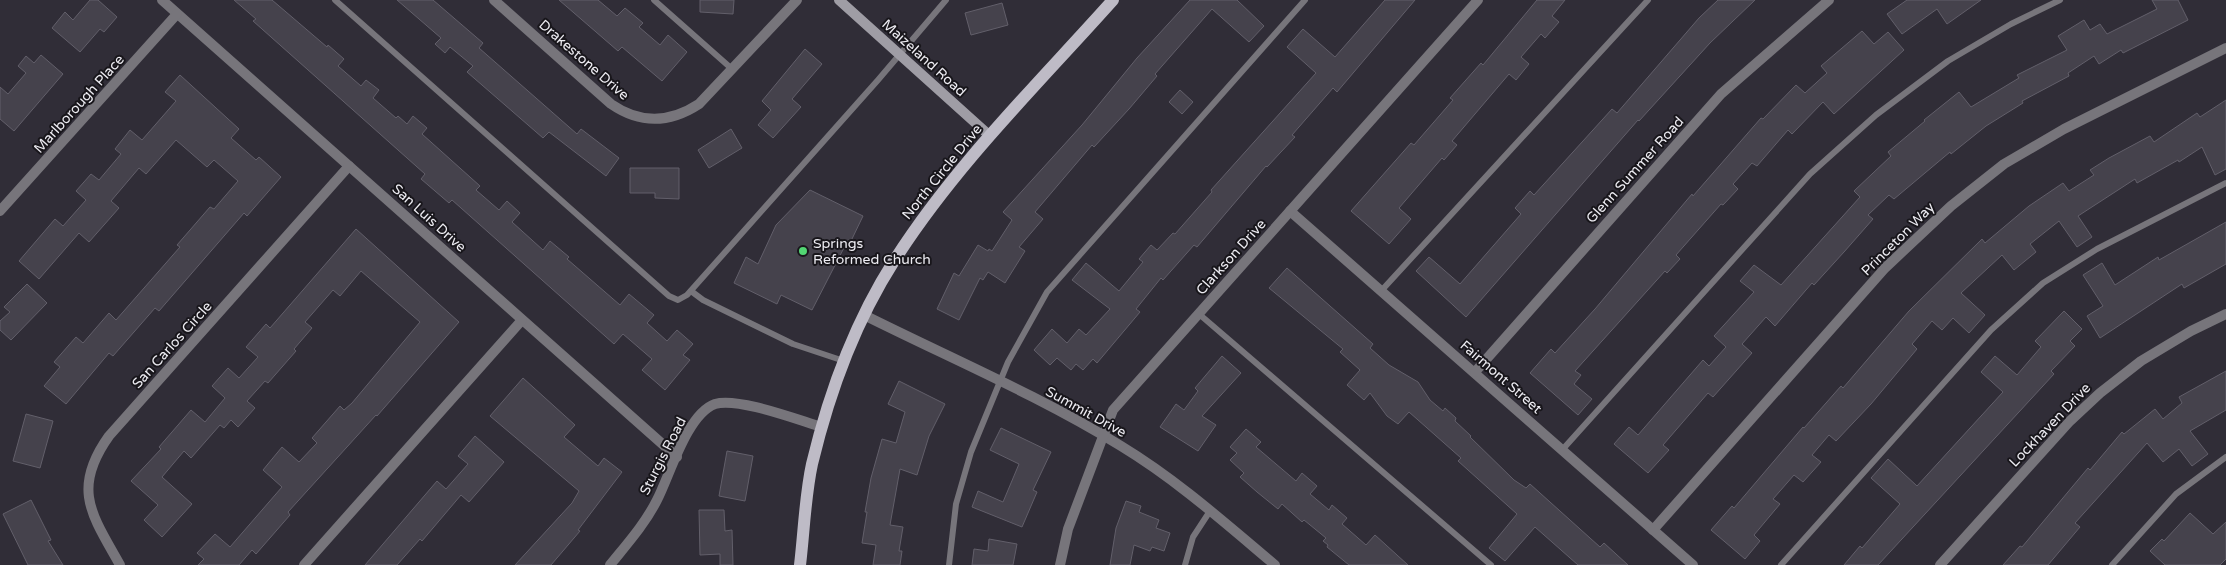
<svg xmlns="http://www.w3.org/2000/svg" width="2226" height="565" viewBox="0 0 2226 565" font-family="'Varela Round',sans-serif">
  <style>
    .building { fill: #45424c; stroke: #625f6a }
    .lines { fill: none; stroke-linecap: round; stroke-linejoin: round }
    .lane { stroke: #77757b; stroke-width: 6 }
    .street { stroke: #77757b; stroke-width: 10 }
    .secondary { stroke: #9f9da5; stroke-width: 10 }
    .primary { stroke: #bebbc6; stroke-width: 12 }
    .poi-dot { fill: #52d673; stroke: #18161b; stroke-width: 2 }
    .labels { text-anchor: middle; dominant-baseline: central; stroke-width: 4; stroke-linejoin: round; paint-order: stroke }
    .street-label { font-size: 14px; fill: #edecf2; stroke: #18161b }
    .poi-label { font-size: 14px; fill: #edecf2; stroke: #18161b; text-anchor: start }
  </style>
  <rect width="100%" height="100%" fill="#302d37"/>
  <g class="building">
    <path d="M90,0H98L117,17L104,32L100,29L80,52L52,28L65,12L73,20Z"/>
    <path d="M234,0H272L327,47L328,45L344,59L338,66L361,86L366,80L379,90L373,98L396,118L398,116L407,124L413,116L427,128L422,134L480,186L476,190L499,210L507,201L520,213L512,222L543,250L550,241L569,257L567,259L620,305L629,294L654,315L647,323L667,341L677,330L693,344L683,355L690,360L665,390L642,370L652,359L623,334L614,344L452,200L449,203L421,179L425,174L253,21L256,19Z"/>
    <path d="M397,0H433L483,43L479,48L577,134L581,129L619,158L606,176L549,132L543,138L467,72L473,66L450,47L445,53L435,44L441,38Z"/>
    <path d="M559,0H598L617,16L625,8L643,23L639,27L660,45L668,35L687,52L662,81L622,47L618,51Z"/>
    <path d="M700,0H734L733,14L700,12Z"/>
    <path d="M1190,0H1237L1264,26L1249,42L1212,9L1155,74L1157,76L1129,109L1094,147L1092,145L1035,212L1043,219L1019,247L1025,251L1005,283L988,272L983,280L980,278L959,320L937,309L954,273L959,276L978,245L988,251L989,249L992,251L1012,220L1003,212L1082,125L1137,58Z"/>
    <path d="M1385,0H1415L1337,92L1333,88L1292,135L1295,137L1267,167L1266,166L1197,247L1194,245L1163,280L1161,278L1136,309L1140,312L1097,363L1093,359L1083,370L1076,364L1071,370L1057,358L1050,365L1034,350L1052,329L1067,343L1079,329L1086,335L1110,309L1072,280L1086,263L1119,291L1143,262L1139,259L1151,245L1157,250L1173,233L1175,234L1212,192L1211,190L1316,73L1287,47L1303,29L1335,57Z"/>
    <path d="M1537,0H1565L1552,16L1559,22L1545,38L1541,34L1521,57L1529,64L1516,80L1509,74L1452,141L1457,145L1444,160L1442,158L1399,208L1411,219L1389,244L1351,211L1411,143L1414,145L1453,100L1450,98L1481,63L1483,65Z"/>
    <path d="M1718,0H1755L1710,43L1639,121L1638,120L1466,317L1416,271L1429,257L1460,284L1521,214L1515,208L1530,191L1534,195L1612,109L1617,113L1699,18Z"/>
    <path d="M1907,0H1981L1947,24L1937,9L1902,34L1887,14Z"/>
    <path d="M2152,0H2178L2188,20L2123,53L2121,50L2099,64L2094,56L2068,73L2069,76L2022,101L2023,103L1986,126L1951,154L1950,152L1894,199L1889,195L1868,215L1873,219L1844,252L1814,285L1812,283L1775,326L1766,317L1742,344L1752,353L1713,397L1708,393L1663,445L1669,450L1648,473L1614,444L1629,427L1638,435L1703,360L1709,366L1726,347L1714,336L1754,292L1740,281L1754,265L1781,285L1860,197L1854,191L1891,156L1888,152L1925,121L1924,120L1959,92L1971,107L2019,78L2017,75L2067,50L2058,36L2084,20L2090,30L2100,24L2107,34L2157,9Z"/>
    <path d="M1002,3L1008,25L971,35L965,13Z"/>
    <path d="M1862,31L1874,44L1888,32L1904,50L1834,114L1823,102L1792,134L1788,130L1757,166L1752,163L1733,184L1738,189L1723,205L1721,204L1676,255L1680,259L1667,273L1665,271L1575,371L1581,375L1574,384L1592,399L1578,415L1530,373L1551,349L1555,353L1595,309L1692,194L1693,196L1761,118L1763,119L1796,85L1805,93L1827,73L1821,66Z"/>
    <path d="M805,49L822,64L792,99L801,107L773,138L758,125L771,110L762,101Z"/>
    <path d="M41,55L63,74L14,131L0,119V87L8,94L26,73L18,66L26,56L34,63Z"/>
    <path d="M180,75L239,129L231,138L256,160L259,157L281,177L247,216L244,213L159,311L155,308L113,356L109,353L66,404L44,386L60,367L54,362L76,337L83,343L109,313L116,320L180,247L177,245L210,207L214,209L238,181L214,160L207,167L176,140L146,174L139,168L111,201L119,208L89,242L79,233L39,279L19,261L55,219L63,226L86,200L76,191L91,174L99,180L121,154L115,149L130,130L142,140L176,101L165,92Z"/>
    <path d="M1180,90L1193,102L1182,114L1169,102Z"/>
    <path d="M2226,100V169L2215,175L2202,147L2179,162L2178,160L2137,183L2135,179L2078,216L2092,237L2077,247L2059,221L2030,244L2036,252L2014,270L2002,255L1961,293L1985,315L1969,333L1953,318L1942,330L1932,321L1912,344L1917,349L1871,404L1836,441L1829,435L1812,455L1821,462L1803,482L1794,475L1773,499L1780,504L1754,535L1760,541L1745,559L1711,530L1732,506L1734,508L1803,427L1804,428L1841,386L1843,388L1909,311L1982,239L1985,243L2029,206L2063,183L2069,191L2094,175L2090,170L2109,158L2150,136L2154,142L2197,113L2200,117Z"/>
    <path d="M731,129L742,148L709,168L698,150Z"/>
    <path d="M630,168H679V199L655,198V193H630Z"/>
    <path d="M810,190L863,216L851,241L848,240L812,310L781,295L777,304L734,283L746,257L758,264L776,225Z"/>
    <path d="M2226,222V264L2184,288L2182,284L2100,338L2087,316L2103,306L2083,275L2102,263L2115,285L2158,257L2159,260Z"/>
    <path d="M356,229L459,322L377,416L376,415L288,512L290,515L256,554L252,550L239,565H198L204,559L197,553L215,534L230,547L282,487L263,470L282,447L299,462L317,443L312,438L340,406L344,410L352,403L420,322L361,271L340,296L333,290L305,322L312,328L294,349L296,351L268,383L265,381L247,401L255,408L238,427L231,420L224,428L220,425L191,458L184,451L162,477L192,504L162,537L144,520L158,505L131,481L161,449L159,447L191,410L205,422L225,398L212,386L228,368L239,378L258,357L246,347L266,324L270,328Z"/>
    <path d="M1287,268L1373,344L1370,348L1389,365L1418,382L1430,400L1443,411L1445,408L1456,418L1455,421L1471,436L1470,437L1514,480L1526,488L1530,484L1600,547L1604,543L1628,565H1578L1535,527L1505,561L1489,548L1517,514L1458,461L1461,458L1409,412L1398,424L1387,416L1370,393L1364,400L1347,385L1360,370L1340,352L1343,349L1269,288Z"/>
    <path d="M27,284L47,303L11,340L0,330V321L10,312L4,307Z"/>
    <path d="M2064,311L2082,329L2070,341L2075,346L2051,371L2054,374L1878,565H1844L1860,546L1862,548L1900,504L1871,478L1888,459L1917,486L2003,392L1981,372L1995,356L2017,375L2041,347L2035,341Z"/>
    <path d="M1222,356L1241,373L1202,416L1216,425L1198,451L1160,427L1176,404L1184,410L1198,391L1195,388Z"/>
    <path d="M2226,371V410L2190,431L2208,454L2192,466L2179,449L2163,462L2147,443L2075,523L2080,527L2048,565H2003L2020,546L2022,547L2088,468L2090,470L2122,432L2124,434L2155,409L2163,419L2182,403L2179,397Z"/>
    <path d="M523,378L575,425L564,437L598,466L604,458L622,472L578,530L580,531L551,565H515L572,503L579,491L490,416Z"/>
    <path d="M899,381L945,404L929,436L917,475L900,469L890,525L903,527L899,551H902L900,565H873L876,545L862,543L867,512H865L871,478L882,439L896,443L905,412L888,404Z"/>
    <path d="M26,414L53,421L40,468L13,461Z"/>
    <path d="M1001,428L1051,452L1033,490L1037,492L1022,527L972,507L978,491L1003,502L1019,464L990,450Z"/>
    <path d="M1246,429L1261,442L1256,447L1296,481L1302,473L1317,486L1310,494L1329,510L1332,505L1347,518L1342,524L1366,545L1375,535L1408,565H1349L1327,547L1328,545L1323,541L1326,538L1304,520L1302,522L1282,504L1278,509L1257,492L1240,477L1244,473L1230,460L1237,453L1230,447Z"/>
    <path d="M475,436L504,462L469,502L461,495L422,541L420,539L397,565H365L437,481L446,489L468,464L458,456Z"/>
    <path d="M727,451L753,456L745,501L719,496Z"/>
    <path d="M31,500L51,540L48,541L63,565H28L3,514Z"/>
    <path d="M1126,501L1141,506L1139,512L1159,520L1156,528L1170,533L1164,551L1152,547L1150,551L1134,545L1130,565H1110L1116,528Z"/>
    <path d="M699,510H724L725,531L732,530L733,565H720V554L700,555Z"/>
    <path d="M2190,513L2213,534L2226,522V559L2220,565H2165L2150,551L2162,539L2164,541Z"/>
    <path d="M989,539L1017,544L1013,565H972L974,549L988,551Z"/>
  </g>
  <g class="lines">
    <g class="lane">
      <path d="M335,0L669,296L678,300L687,295L878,80L946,0"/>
      <path d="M654,0L732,69"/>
      <path d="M1382,290L1648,0"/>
      <path d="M691,291L703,300L793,344L844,361"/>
      <path d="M1199,314L1491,565"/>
      <path d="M1563,449L1810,174L1876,115L1948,61L2011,24L2060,0"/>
      <path d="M949,565L956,504L971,452L1008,362L1047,292L1305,0"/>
      <path d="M1185,565L1193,537L1210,511"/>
      <path d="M1781,565L1991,330L2043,283L2097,249L2226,183"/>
      <path d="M2112,565L2176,494L2226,457"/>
    </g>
    <g class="street">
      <path d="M162,0L677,457"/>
      <path d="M494,0L611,104C640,124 670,123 699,104L797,0"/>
      <path d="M0,211L177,14"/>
      <path d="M1290,211L1693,565"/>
      <path d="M864,315C950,358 1040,396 1121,446C1177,480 1225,523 1275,565"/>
      <path d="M1475,372L1721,94L1829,0"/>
      <path d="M1653,530L1885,268L1951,206L2004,164L2064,129L2226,48"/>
      <path d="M120,565C92,515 71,489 109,436L349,166"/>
      <path d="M304,565L522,320"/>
      <path d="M610,565C627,544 645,524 657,500C670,475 687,414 715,404C738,397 798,420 822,427"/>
      <path d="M1060,565L1068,529L1113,410L1478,0"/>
      <path d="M1940,565L2070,421L2100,393L2141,361L2191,331L2226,314"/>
    </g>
    <path class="secondary" d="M839,0L990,136"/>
    <path class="primary" d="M800,565C804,532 805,496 812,464C829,393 855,322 894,261C955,165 1038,84 1113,0"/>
  </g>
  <circle class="poi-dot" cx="803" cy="251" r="5"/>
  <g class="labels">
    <g class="street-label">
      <text transform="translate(924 58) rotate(42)">Maizeland Road</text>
      <text transform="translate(584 60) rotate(41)">Drakestone Drive</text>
      <text transform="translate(79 104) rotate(-48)">Marlborough Place</text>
      <text transform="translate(1635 170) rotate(-48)">Glenn Summer Road</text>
      <text transform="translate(942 172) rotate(-51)">North Circle Drive</text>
      <text transform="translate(429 218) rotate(42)">San Luis Drive</text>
      <text transform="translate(1898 239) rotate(-45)">Princeton Way</text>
      <text transform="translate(1231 257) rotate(-48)">Clarkson Drive</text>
      <text transform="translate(172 345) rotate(-48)">San Carlos Circle</text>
      <text transform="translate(1501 377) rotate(41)">Fairmont Street</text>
      <text transform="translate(1086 412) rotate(29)">Summit Drive</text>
      <text transform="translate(2050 425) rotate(-46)">Lockhaven Drive</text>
      <text transform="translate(663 456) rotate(-63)">Sturgis Road</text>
    </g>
    <g class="poi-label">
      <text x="813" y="243">Springs<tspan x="813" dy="16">Reformed Church</tspan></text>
    </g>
  </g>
</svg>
